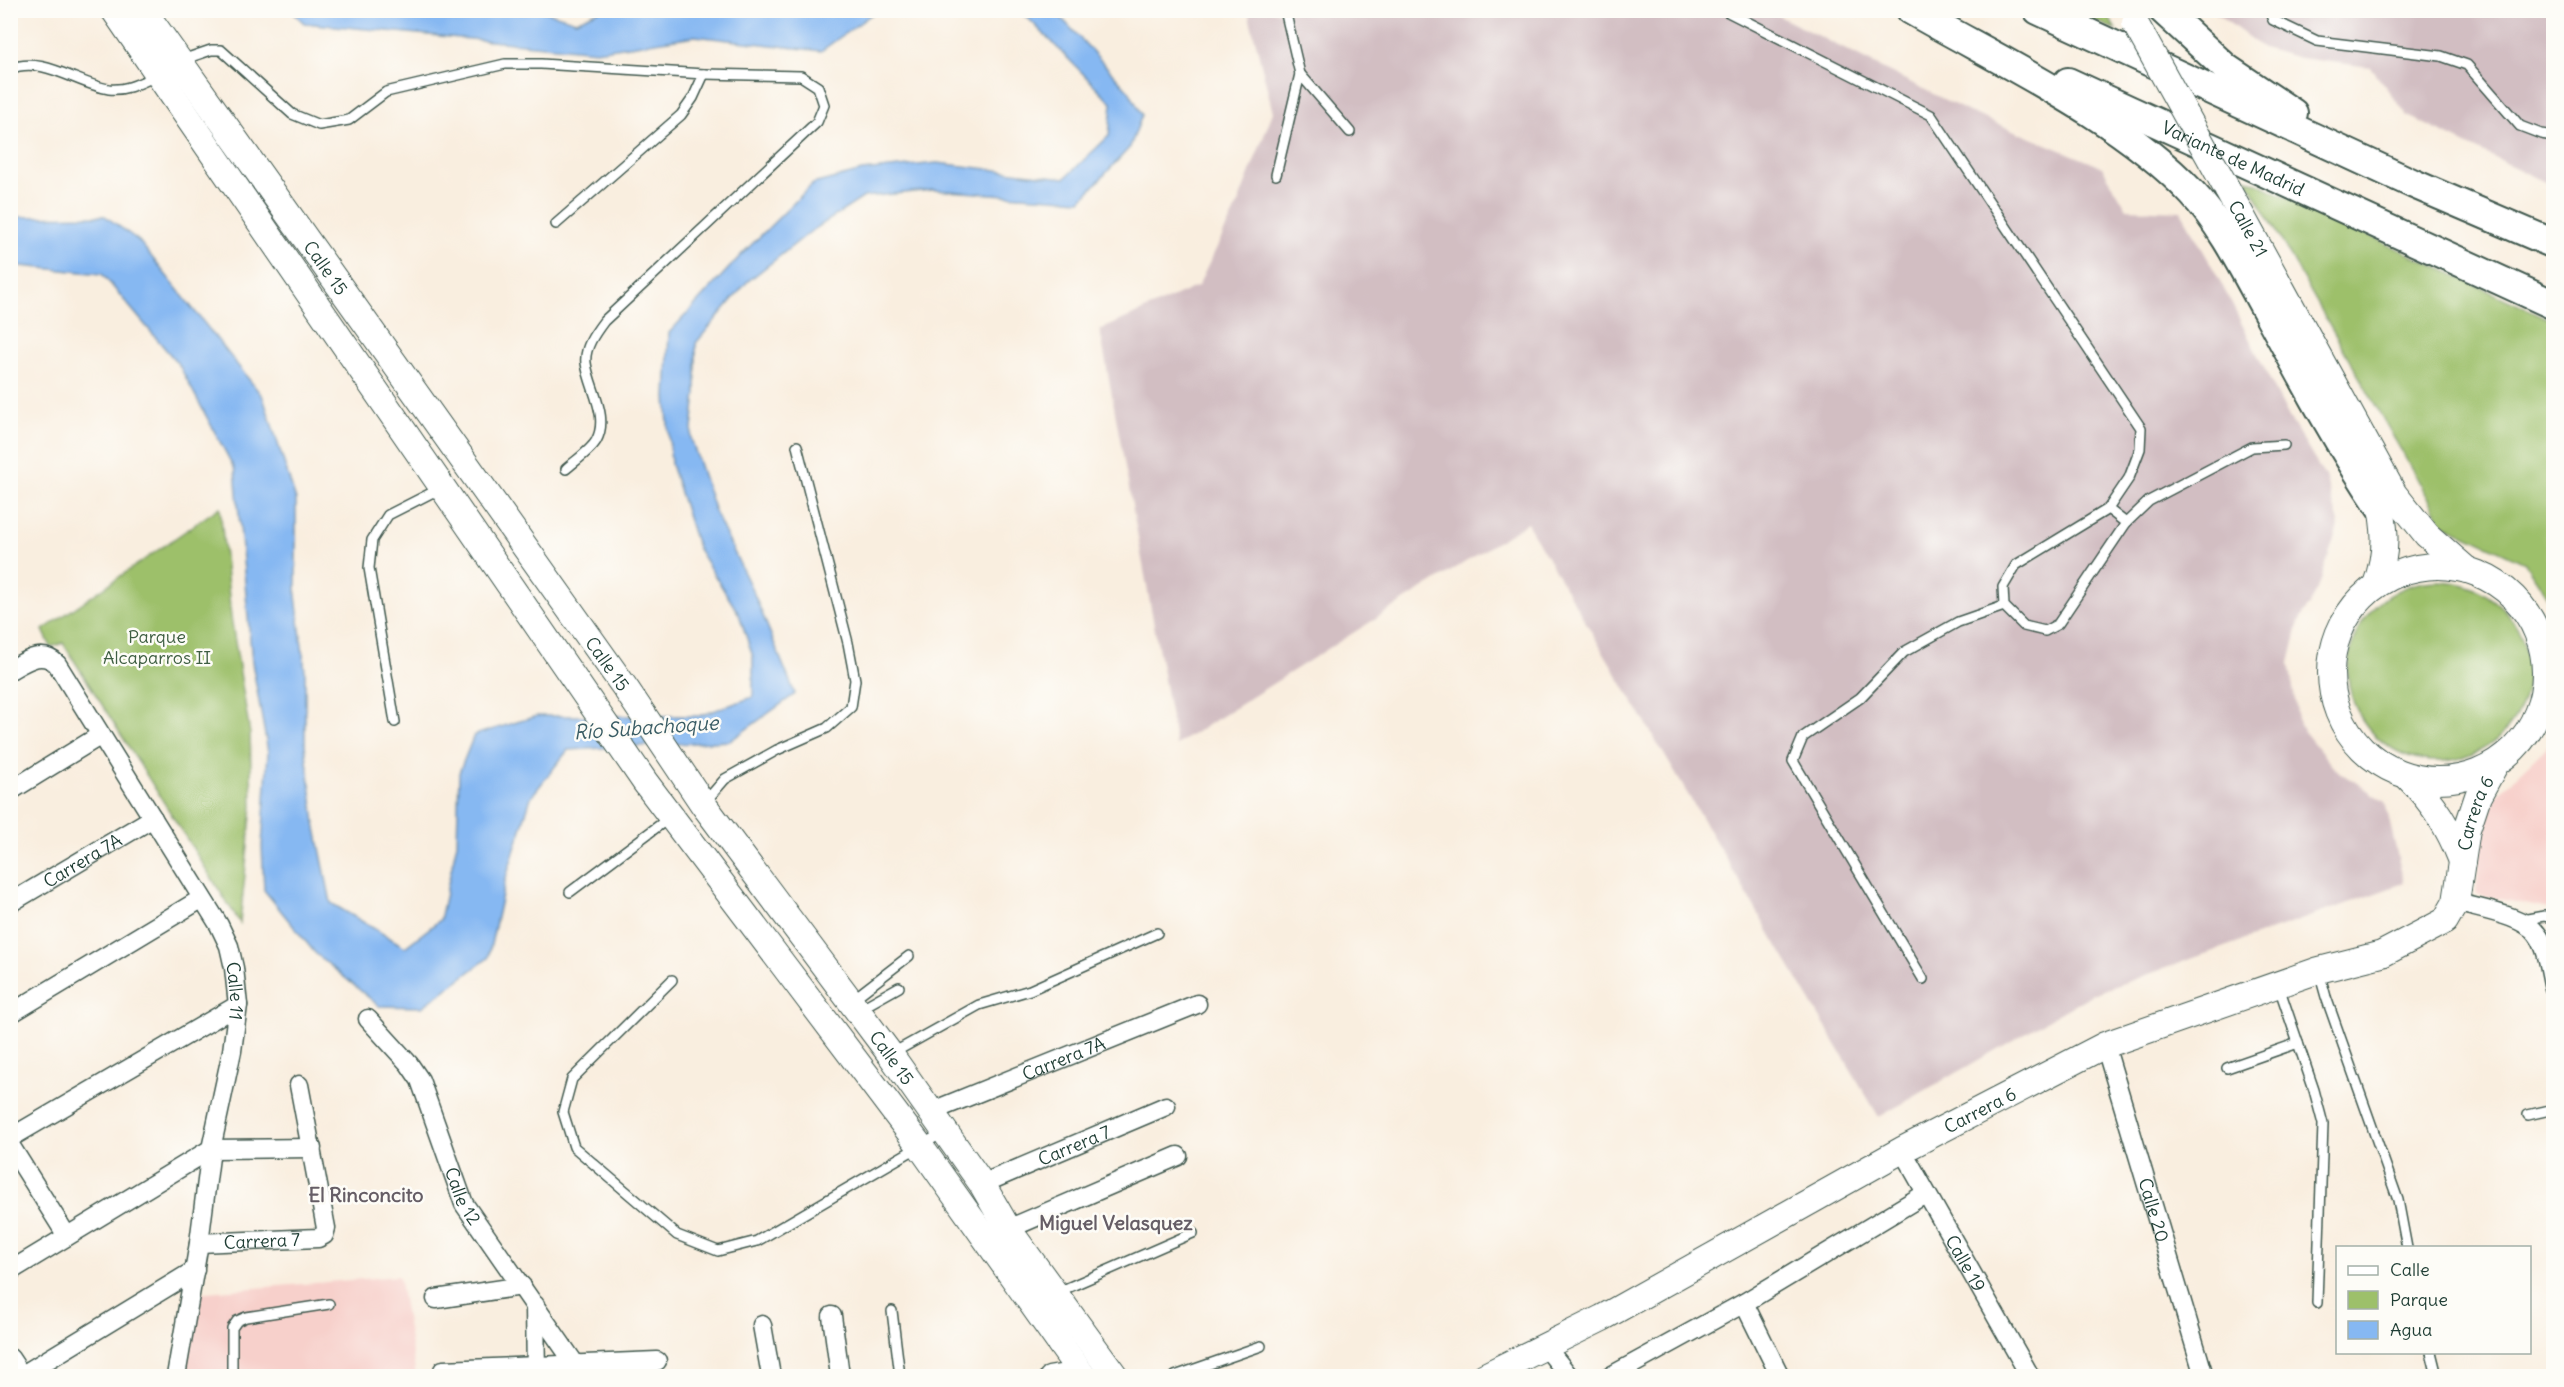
<svg xmlns="http://www.w3.org/2000/svg" width="2564" height="1387" viewBox="0 0 2564 1387" font-family="Delius,sans-serif">
  <style>
    .built { fill: #f7d0cb }
    .industrial { fill: #d2bec2 }
    .green { fill: #9dc06a; stroke: #5e7e4f; stroke-width: 1.5 }
    .water { fill: #86b8f2; stroke: #527a93; stroke-width: 1.5 }
    .lines { fill: none; stroke-linecap: round; stroke-linejoin: round }
    .lane-casing { stroke: #40584e; stroke-width: 12 }
    .street-casing { stroke: #40584e; stroke-width: 21 }
    .secondary-casing { stroke: #40584e; stroke-width: 28 }
    .primary-casing { stroke: #40584e; stroke-width: 32 }
    .lane { stroke: #fff; stroke-width: 9 }
    .street { stroke: #fff; stroke-width: 18 }
    .secondary { stroke: #fff; stroke-width: 26 }
    .primary { stroke: #fff; stroke-width: 28 }
    .secondary-bridge-casing { stroke: #40584e; stroke-width: 28; stroke-linecap: butt }
    .secondary-bridge { stroke: #fff; stroke-width: 26 }
    .labels { text-anchor: middle; dominant-baseline: central; stroke-width: 5; stroke-linejoin: round; paint-order: stroke }
    .street-label { font-size: 18px; fill: #1f3d34; stroke: #fdfcf7 }
    .park-label { font-size: 18px; fill: #3e5e42; stroke: #fdfcf7 }
    .water-label { font-size: 20px; font-style: italic; fill: #395c64; stroke: #fdfcf7 }
    .neighbourhood-label { font-size: 20px; font-weight: bold; fill: #665e66; stroke: #fdfcf7 }
  </style>
  <rect width="100%" height="100%" fill="#fdfcf7"/>
  <filter id="ink" filterUnits="userSpaceOnUse"><feTurbulence type="fractalNoise" baseFrequency=".0167" numOctaves="2"/><feDisplacementMap in="SourceGraphic" scale="12" xChannelSelector="R" yChannelSelector="G"/><feConvolveMatrix kernelMatrix="1 2 1 2 8 2 1 2 1" color-interpolation-filters="sRGB"/></filter>
  <filter id="wash" filterUnits="userSpaceOnUse"><feTurbulence type="fractalNoise" baseFrequency=".008" numOctaves="4" result="noise"/><feDisplacementMap in="SourceGraphic" scale="24" xChannelSelector="R" yChannelSelector="G"/><feGaussianBlur stdDeviation="1.35" result="paint"/><feColorMatrix in="noise" values="0 0 0 0 0 0 0 0 0 0 0 0 0 0 0 0 0 1.4 0 .05"/><feComposite in="paint" operator="in"/></filter>
  <g filter="url(#wash)">
    <rect width="100%" height="100%" fill="#f9eedf"/>
    <g class="built">
      <path d="M2553,741V920L2549,909L2476,894L2481,829L2496,796Z"/>
      <path d="M399,1276L416,1376H184L195,1293Z"/>
    </g>
    <g class="industrial">
      <path d="M1248,11H1769L1969,112L2102,167L2127,209L2181,211L2218,277L2289,417L2325,477L2339,523L2318,589L2299,622L2289,663L2299,725L2333,767L2385,802L2404,883L2093,994L1879,1117L1527,523L1176,745L1100,330L1198,286L1237,206L1273,112Z"/>
      <path d="M2213,11H2553V186L2408,116L2370,67L2300,58L2263,48Z"/>
    </g>
    <g class="green">
      <path d="M2073,11H2105L2116,30Z"/>
      <path d="M2246,178L2553,321V605L2525,563L2443,524Z"/>
      <path d="M220,507L231,617L250,734L252,806L240,923L63,643L51,647L43,630Z"/>
      <circle cx="2438" cy="671" r="90"/>
    </g>
    <g class="water">
      <path d="M540,10L576,21L601,10H709L769,15L793,10L876,11L821,51L695,36L596,51L304,23L292,11Z"/>
      <path d="M1018,11H1055L1129,91L1142,115L1130,147L1081,200L933,190L864,197L810,232L747,282L696,343V393L691,438L715,512L755,596L795,694L730,741L568,750L531,797L505,881L488,958L422,1007L379,1006L315,953L264,890L262,846L268,752L252,662L235,470L179,365L102,274L11,265L10,217L105,216L139,241L263,397L296,500V596L305,671V745L315,823L331,903L405,947L440,920L457,843L459,773L474,735L537,716H699L753,697V657L739,614L698,549L671,464L666,397L669,333L743,253L813,184L862,171L937,163L1065,178L1109,136L1112,103L1029,19Z"/>
    </g>
  </g>
  <g filter="url(#ink)">
    <g class="lines">
      <g class="lane-casing">
        <g id="lane">
          <path d="M1285,10L1300,74"/>
          <path d="M1724,10L1931,115L2141,428L2140,449L2129,478L2108,509L2016,565L2003,587L2004,606L2024,626L2045,631L2058,624L2126,523L2149,501L2252,447L2284,445"/>
          <path d="M2269,10L2273,20L2317,41L2441,56L2467,65L2520,126L2541,134L2554,136"/>
          <path d="M182,60L211,50H221L292,114L319,125L349,120L386,92L505,64H541L704,74L693,98L681,115L556,224"/>
          <path d="M10,69C42,55 77,84 109,89C127,91 142,82 158,75"/>
          <path d="M1276,175L1300,74L1350,132"/>
          <path d="M566,469C575,461 590,451 596,441C610,416 589,388 586,363C584,348 595,333 604,321L817,122L824,105L818,87L801,76L704,74"/>
          <path d="M2108,509L2126,523"/>
          <path d="M395,722L369,568L372,540L388,515L441,488"/>
          <path d="M705,802L725,779L777,750L827,728L851,707L855,680L848,643L797,446"/>
          <path d="M570,892L669,818"/>
          <path d="M2522,920L2544,916L2554,918"/>
          <path d="M2319,972L2326,997L2398,1200L2407,1248"/>
          <path d="M1923,979L1793,761L1803,737L1860,698L1904,652L1958,622L2004,606"/>
          <path d="M672,980L572,1079L563,1112L574,1147L677,1235L718,1251L757,1241L944,1132"/>
          <path d="M2279,987L2314,1090L2323,1124L2317,1303"/>
          <path d="M852,1000L909,956"/>
          <path d="M860,1009L899,987"/>
          <path d="M893,1053L979,1005L1030,990L1157,933"/>
          <path d="M2227,1068L2298,1043"/>
          <path d="M2528,1115L2554,1109"/>
          <path d="M1058,1292L1193,1233"/>
          <path d="M892,1311L900,1376"/>
          <path d="M2431,1352L2437,1376"/>
          <path d="M232,1376V1328L237,1321L246,1317L329,1304"/>
          <path d="M1175,1376L1261,1346"/>
        </g>
      </g>
      <g class="street-casing">
        <g id="street">
          <path id="s1" d="M10,670C26,661 42,649 57,664L219,925L229,946L234,968L238,1005L232,1051L211,1149L199,1243L176,1376"/>
          <path d="M10,791L101,735"/>
          <path d="M2456,902C2478,909 2523,915 2537,934C2548,948 2550,972 2554,988"/>
          <path id="s2" d="M10,903L153,818"/>
          <path d="M10,1014L201,899"/>
          <path id="s3" d="M368,1019L409,1064L420,1080L464,1204L575,1364"/>
          <path id="s4" d="M2105,1045L2204,1376"/>
          <path id="s5" d="M930,1112L1197,1004"/>
          <path d="M10,1138L238,1005"/>
          <path d="M10,1145L67,1236"/>
          <path id="s6" d="M1902,1150L2030,1376"/>
          <path id="s7" d="M982,1184L1166,1106"/>
          <path d="M1008,1229L1178,1156"/>
          <path id="s8" d="M199,1243L318,1238L324,1235L326,1228L299,1085"/>
          <path d="M10,1271L211,1149L312,1148"/>
          <path d="M436,1299L522,1286"/>
          <path d="M1744,1303L1780,1376"/>
          <path d="M535,1305L536,1376"/>
          <path d="M832,1316L840,1376"/>
          <path d="M762,1325L771,1376"/>
          <path d="M1545,1346L1569,1376"/>
          <path d="M10,1358L22,1376"/>
          <path d="M443,1370L657,1361"/>
          <path d="M21,1376L195,1270"/>
          <path d="M1049,1376L1079,1371"/>
          <path d="M1611,1376L1744,1303L1925,1194"/>
        </g>
      </g>
      <g class="secondary-casing">
        <g id="secondary">
          <path d="M114,10L645,782L920,1146L1083,1376"/>
          <path id="s9" d="M143,10L626,689L703,804L890,1054L982,1184L1008,1229L1115,1376"/>
          <path id="s10" d="M2227,189L2394,494L2427,535L2467,570"/>
          <circle cx="2438" cy="673" r="107"/>
          <path d="M2376,585C2389,549 2385,526 2378,489"/>
          <path d="M2408,777C2434,804 2448,826 2462,861"/>
          <path id="s11" d="M1485,1376L1602,1318L1902,1150L2105,1045L2319,970L2382,954L2445,921L2456,902L2467,829L2478,796L2495,765"/>
        </g>
      </g>
      <g class="primary-casing">
        <g id="primary">
          <path d="M1911,10C2003,63 2119,116 2192,193C2223,225 2248,278 2270,317C2305,382 2340,447 2382,509"/>
          <path d="M2038,10L2414,184L2554,244"/>
          <path d="M2163,10L2226,68L2293,113"/>
          <path id="s12" d="M2068,82L2554,305"/>
        </g>
      </g>
      <use href="#lane" class="lane"/>
      <use href="#street" class="street"/>
      <use href="#secondary" class="secondary"/>
      <use href="#primary" class="primary"/>
      <g class="secondary-bridge-casing">
        <path id="secondary-bridge" d="M2135,23L2227,189"/>
      </g>
      <use href="#secondary-bridge" class="secondary-bridge"/>
    </g>
  </g>
  <g class="labels">
    <g class="street-label">
      <text stroke="none"><textPath href="#s12" startOffset="182">Variante de Madrid</textPath></text>
      <text stroke="none"><textPath href="#s10" startOffset="45">Calle 21</textPath></text>
      <text stroke="none"><textPath href="#s9" startOffset="316">Calle 15</textPath></text>
      <text stroke="none"><textPath href="#s9" startOffset="802">Calle 15</textPath></text>
      <text stroke="none"><textPath href="#s11" startOffset="1179">Carrera 6</textPath></text>
      <text stroke="none"><textPath href="#s2" startOffset="84">Carrera 7A</textPath></text>
      <text stroke="none"><textPath href="#s1" startOffset="428">Calle 11</textPath></text>
      <text stroke="none"><textPath href="#s9" startOffset="1288">Calle 15</textPath></text>
      <text stroke="none"><textPath href="#s5" startOffset="144">Carrera 7A</textPath></text>
      <text stroke="none"><textPath href="#s11" startOffset="562">Carrera 6</textPath></text>
      <text stroke="none"><textPath href="#s7" startOffset="100">Carrera 7</textPath></text>
      <text stroke="none"><textPath href="#s3" startOffset="204">Calle 12</textPath></text>
      <text stroke="none"><textPath href="#s4" startOffset="172">Calle 20</textPath></text>
      <text stroke="none"><textPath href="#s8" startOffset="63">Carrera 7</textPath></text>
      <text stroke="none"><textPath href="#s6" startOffset="130">Calle 19</textPath></text>
    </g>
    <g class="park-label">
      <text x="157" y="636">Parque<tspan x="157" dy="21">Alcaparros II</tspan></text>
    </g>
    <g class="water-label">
      <text transform="translate(646 727) rotate(-4)">Río Subachoque</text>
    </g>
    <g class="neighbourhood-label">
      <text x="366" y="1194">El Rinconcito</text>
      <text x="1116" y="1222">Miguel Velasquez</text>
    </g>
  </g>
  <rect width="2564" height="1387" fill="none" stroke="#fdfcf7" stroke-width="36"/>
  <rect x="2336" y="1246" width="195" height="108" fill="#fdfcf7" stroke="#a4b0a9" stroke-width="1.5"/>
  <rect x="2348" y="1266" width="30" height="9" fill="#ffffff" stroke="#a4b0a9" stroke-width="1.5"/>
  <text x="2390" y="1276" font-size="18" fill="#1f3d34">Calle</text>
  <rect x="2348" y="1291" width="30" height="18" fill="#9dc06a" stroke="#a4b0a9" stroke-width="1.5"/>
  <text x="2390" y="1306" font-size="18" fill="#1f3d34">Parque</text>
  <rect x="2348" y="1321" width="30" height="18" fill="#86b8f2" stroke="#a4b0a9" stroke-width="1.5"/>
  <text x="2390" y="1336" font-size="18" fill="#1f3d34">Agua</text>
</svg>
